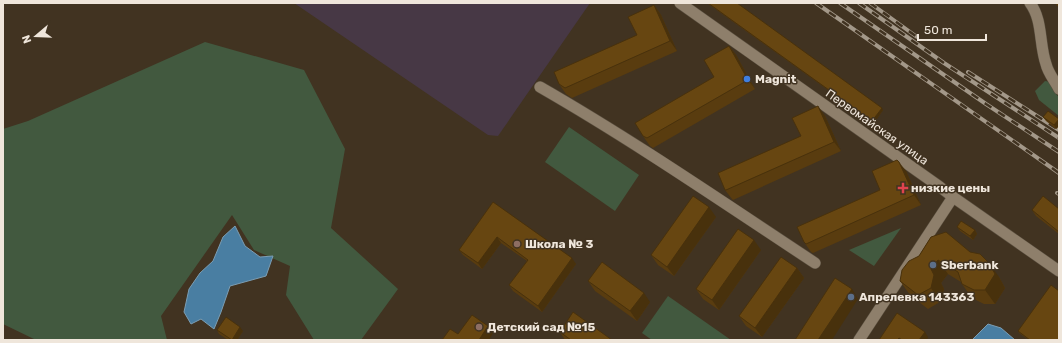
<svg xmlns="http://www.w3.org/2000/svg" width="1062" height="343" viewBox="0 0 1062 343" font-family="Rubik,sans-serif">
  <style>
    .industrial { fill: #473845 }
    .green { fill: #42593f }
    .water { fill: #497ea2; stroke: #7b9db3 }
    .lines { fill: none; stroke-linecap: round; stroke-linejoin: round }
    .minor-casing { stroke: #5b5040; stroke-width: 12 }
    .minor { stroke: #8e7f6b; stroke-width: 11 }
    .rail-casing { stroke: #a39889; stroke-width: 4 }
    .rail { stroke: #413321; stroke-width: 2.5; stroke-dasharray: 8; stroke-linecap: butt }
    .wall { fill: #593c0f }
    .shaded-wall { fill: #48310c }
    .building { fill: #674611; stroke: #48310c }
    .shop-dot { fill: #3f7fe0; stroke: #413321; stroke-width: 1.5 }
    .health-dot { fill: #e0444e; stroke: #413321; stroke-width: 1.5 }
    .education-dot { fill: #8d6e63; stroke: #413321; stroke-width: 1.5 }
    .service-dot { fill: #5c6f8a; stroke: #413321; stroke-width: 1.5 }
    .labels { text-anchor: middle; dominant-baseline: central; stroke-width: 3; stroke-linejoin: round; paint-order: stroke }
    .poi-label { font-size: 12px; font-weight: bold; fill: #efe6db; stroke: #413321; text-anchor: start }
    .street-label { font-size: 12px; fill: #efe6db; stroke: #413321 }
  </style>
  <rect width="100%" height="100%" fill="#413321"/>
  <path class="industrial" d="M294,3H590L498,136L488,135Z"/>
  <g class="green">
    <path d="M205,42L304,70L345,149L331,228L398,289L361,340H314L286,295L290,266L254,250L232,215L161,316L167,340H36L3,324V129L28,121Z"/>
    <path d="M1045,81L1051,82L1056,94L1059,97V116L1039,100L1035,91Z"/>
    <path d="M569,127L639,175L615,211L545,162Z"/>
    <path d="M901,228L874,266L849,250Z"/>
    <path d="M668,296L731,340H652L642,333Z"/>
  </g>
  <g class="water">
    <path d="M235,226L245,246L260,257L273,256L266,276L230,286L221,312L214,329L201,319L191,324L184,312L189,289L200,273L213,261L223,237Z"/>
    <path d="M988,324L1001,328L1015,340H972Z"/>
  </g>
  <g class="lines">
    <g class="minor-casing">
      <g id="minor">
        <path d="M680,3L940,187L953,197L1059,271"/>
        <path d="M1030,3C1043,20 1039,44 1046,64C1048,73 1055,81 1059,89"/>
        <path d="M540,87C634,141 724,203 815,263"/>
        <path d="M859,340L953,197"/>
      </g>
    </g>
    <use href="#minor" class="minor"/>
    <g class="rail-casing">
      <g id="rail">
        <path d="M816,3L1059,173"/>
        <path d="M840,3L986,104L1059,152"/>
        <path d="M859,3L944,63L1059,138"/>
        <path d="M870,3L917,37"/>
        <path d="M968,72L1059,130"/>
        <path d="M1057,193L1059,194"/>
      </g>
    </g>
    <use href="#rail" class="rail"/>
  </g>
  <g class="wall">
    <path d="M707,3H737L883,110L874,123Z"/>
    <path d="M1055,3H1059V8Z"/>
    <path d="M654,5L661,15L677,51L572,98L566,94L559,84L637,35Z"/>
    <path d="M729,46L736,55L755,89L653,148L650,146L643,136L714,77Z"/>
    <path d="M825,116L841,151L733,200L732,199L725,190L801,136Z"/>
    <path d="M1043,117L1059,119V126L1056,129L1046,121Z"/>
    <path d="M906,171L921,205L813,253L811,252L804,242Z"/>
    <path d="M493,202L576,264L542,312L513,291L509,285L527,261L501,243L482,269L463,255L459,250Z"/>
    <path d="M1059,209V234L1036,216L1032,210Z"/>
    <path d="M716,217L674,276L658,265L651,255Z"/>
    <path d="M957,227L975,230L977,234L973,240L960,231Z"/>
    <path d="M931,237L999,277L1005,288L995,304H984L972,298L962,284L961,282L948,274L941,283L944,289L940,302L928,309L910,295L900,281L919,256Z"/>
    <path d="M761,250L719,310L703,299L696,289Z"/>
    <path d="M797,268L804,278L762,337L746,326L739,316Z"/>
    <path d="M588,281L650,302L637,321L595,291Z"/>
    <path d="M217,330L243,331L237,340H228L219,334Z"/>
    <path d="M1018,331L1059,340H1029L1019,333Z"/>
    <path d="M560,332L612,340H565Z"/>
  </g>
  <g class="shaded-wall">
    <path d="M654,5L661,15L677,51L670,41Z"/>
    <path d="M729,46L736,55L755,89L748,80Z"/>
    <path d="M818,106L825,116L841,151L834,142Z"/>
    <path d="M882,108L883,110L874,123L872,121Z"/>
    <path d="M1059,119V126L1056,129L1054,125Z"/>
    <path d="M899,162L906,171L921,205L914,195Z"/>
    <path d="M709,207L716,217L674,276L667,267Z"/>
    <path d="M975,230L977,234L973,240L970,236Z"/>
    <path d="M497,237L501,243L482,269L478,263Z"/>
    <path d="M754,240L761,250L719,310L712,300Z"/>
    <path d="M572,258L576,264L542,312L538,306Z"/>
    <path d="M938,260L948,274L941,283L944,289L940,302L931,288V269Z"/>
    <path d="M989,263L999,277L1005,288L995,304L985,290Z"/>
    <path d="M797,268L804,278L762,337L755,328Z"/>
    <path d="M852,289L858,299L832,340H818Z"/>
    <path d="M644,293L650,302L637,321L630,311Z"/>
    <path d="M488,326L493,333L489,340H479Z"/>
    <path d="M240,327L243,331L237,340H232Z"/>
    <path d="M925,332L928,337L927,340H919Z"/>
  </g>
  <g class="building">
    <path d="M708,3H737L882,108L872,121Z"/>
    <path d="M654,5L670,41L565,88L559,84L554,72L637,35L628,17Z"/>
    <path d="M729,46L748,80L647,138L643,136L635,123L714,77L704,60Z"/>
    <path d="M818,106L834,142L726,190H725L718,173L801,136L792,118Z"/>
    <path d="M1048,111L1059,119L1054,125L1043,117Z"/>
    <path d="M897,160L899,162L914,195L806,244L804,242L797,227L880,190L872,171Z"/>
    <path d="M693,196L709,207L667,267L651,255Z"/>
    <path d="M1043,196L1059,209V232L1032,210Z"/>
    <path d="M493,202L572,258L538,306L509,285L528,260L497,237L478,263L459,250Z"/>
    <path d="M961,221L975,230L970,236L957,227Z"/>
    <path d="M738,229L754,240L712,300L696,289Z"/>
    <path d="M946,232L970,252L980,254L989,263L995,274L985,290H974L962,284L958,272L938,260L931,269L934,275L931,288L918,295L900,281L902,270L909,261L919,256L931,237Z"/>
    <path d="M781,257L797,268L755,328L739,316Z"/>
    <path d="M602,262L644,293L630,311L588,281Z"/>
    <path d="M835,278L852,289L818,340H795Z"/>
    <path d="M1051,285L1059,291V339L1058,340H1030L1018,331Z"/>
    <path d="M573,312L612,340H571L560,332Z"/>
    <path d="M897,313L925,332L919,340H902L899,338L897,340H879Z"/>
    <path d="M472,315L488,326L479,340H442L450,329L458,334Z"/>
    <path d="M226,317L240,327L232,340L217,330Z"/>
  </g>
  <circle class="shop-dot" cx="747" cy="79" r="4"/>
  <path class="health-dot" d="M901 182h4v4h4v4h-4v4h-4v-4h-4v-4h4z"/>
  <g class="education-dot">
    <circle cx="517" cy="244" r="4"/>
    <circle cx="479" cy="327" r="4"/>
  </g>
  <g class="service-dot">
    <circle cx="933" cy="265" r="4"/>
    <circle cx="851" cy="297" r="4"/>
  </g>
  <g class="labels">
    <g class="poi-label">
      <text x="755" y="79">Magnit</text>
      <text x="911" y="188">низкие цены</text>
      <text x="525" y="244">Школа № 3</text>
      <text x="941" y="265">Sberbank</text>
      <text x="859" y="297">Апрелевка 143363</text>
      <text x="487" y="327">Детский сад №15</text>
    </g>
    <g class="street-label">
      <text transform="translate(877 127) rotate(35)">Первомайская улица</text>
    </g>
  </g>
  <rect width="1062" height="343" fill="none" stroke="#efe6db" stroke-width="8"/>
  <g transform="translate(36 36) rotate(251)" stroke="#413321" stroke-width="3" paint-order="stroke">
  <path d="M0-3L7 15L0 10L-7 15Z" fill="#efe6db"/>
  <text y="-6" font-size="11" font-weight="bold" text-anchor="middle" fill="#efe6db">N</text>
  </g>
  <path d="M918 34v6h68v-6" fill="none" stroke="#efe6db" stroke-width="2"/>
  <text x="924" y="34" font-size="12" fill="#efe6db" stroke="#413321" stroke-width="3" paint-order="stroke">50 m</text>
</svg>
